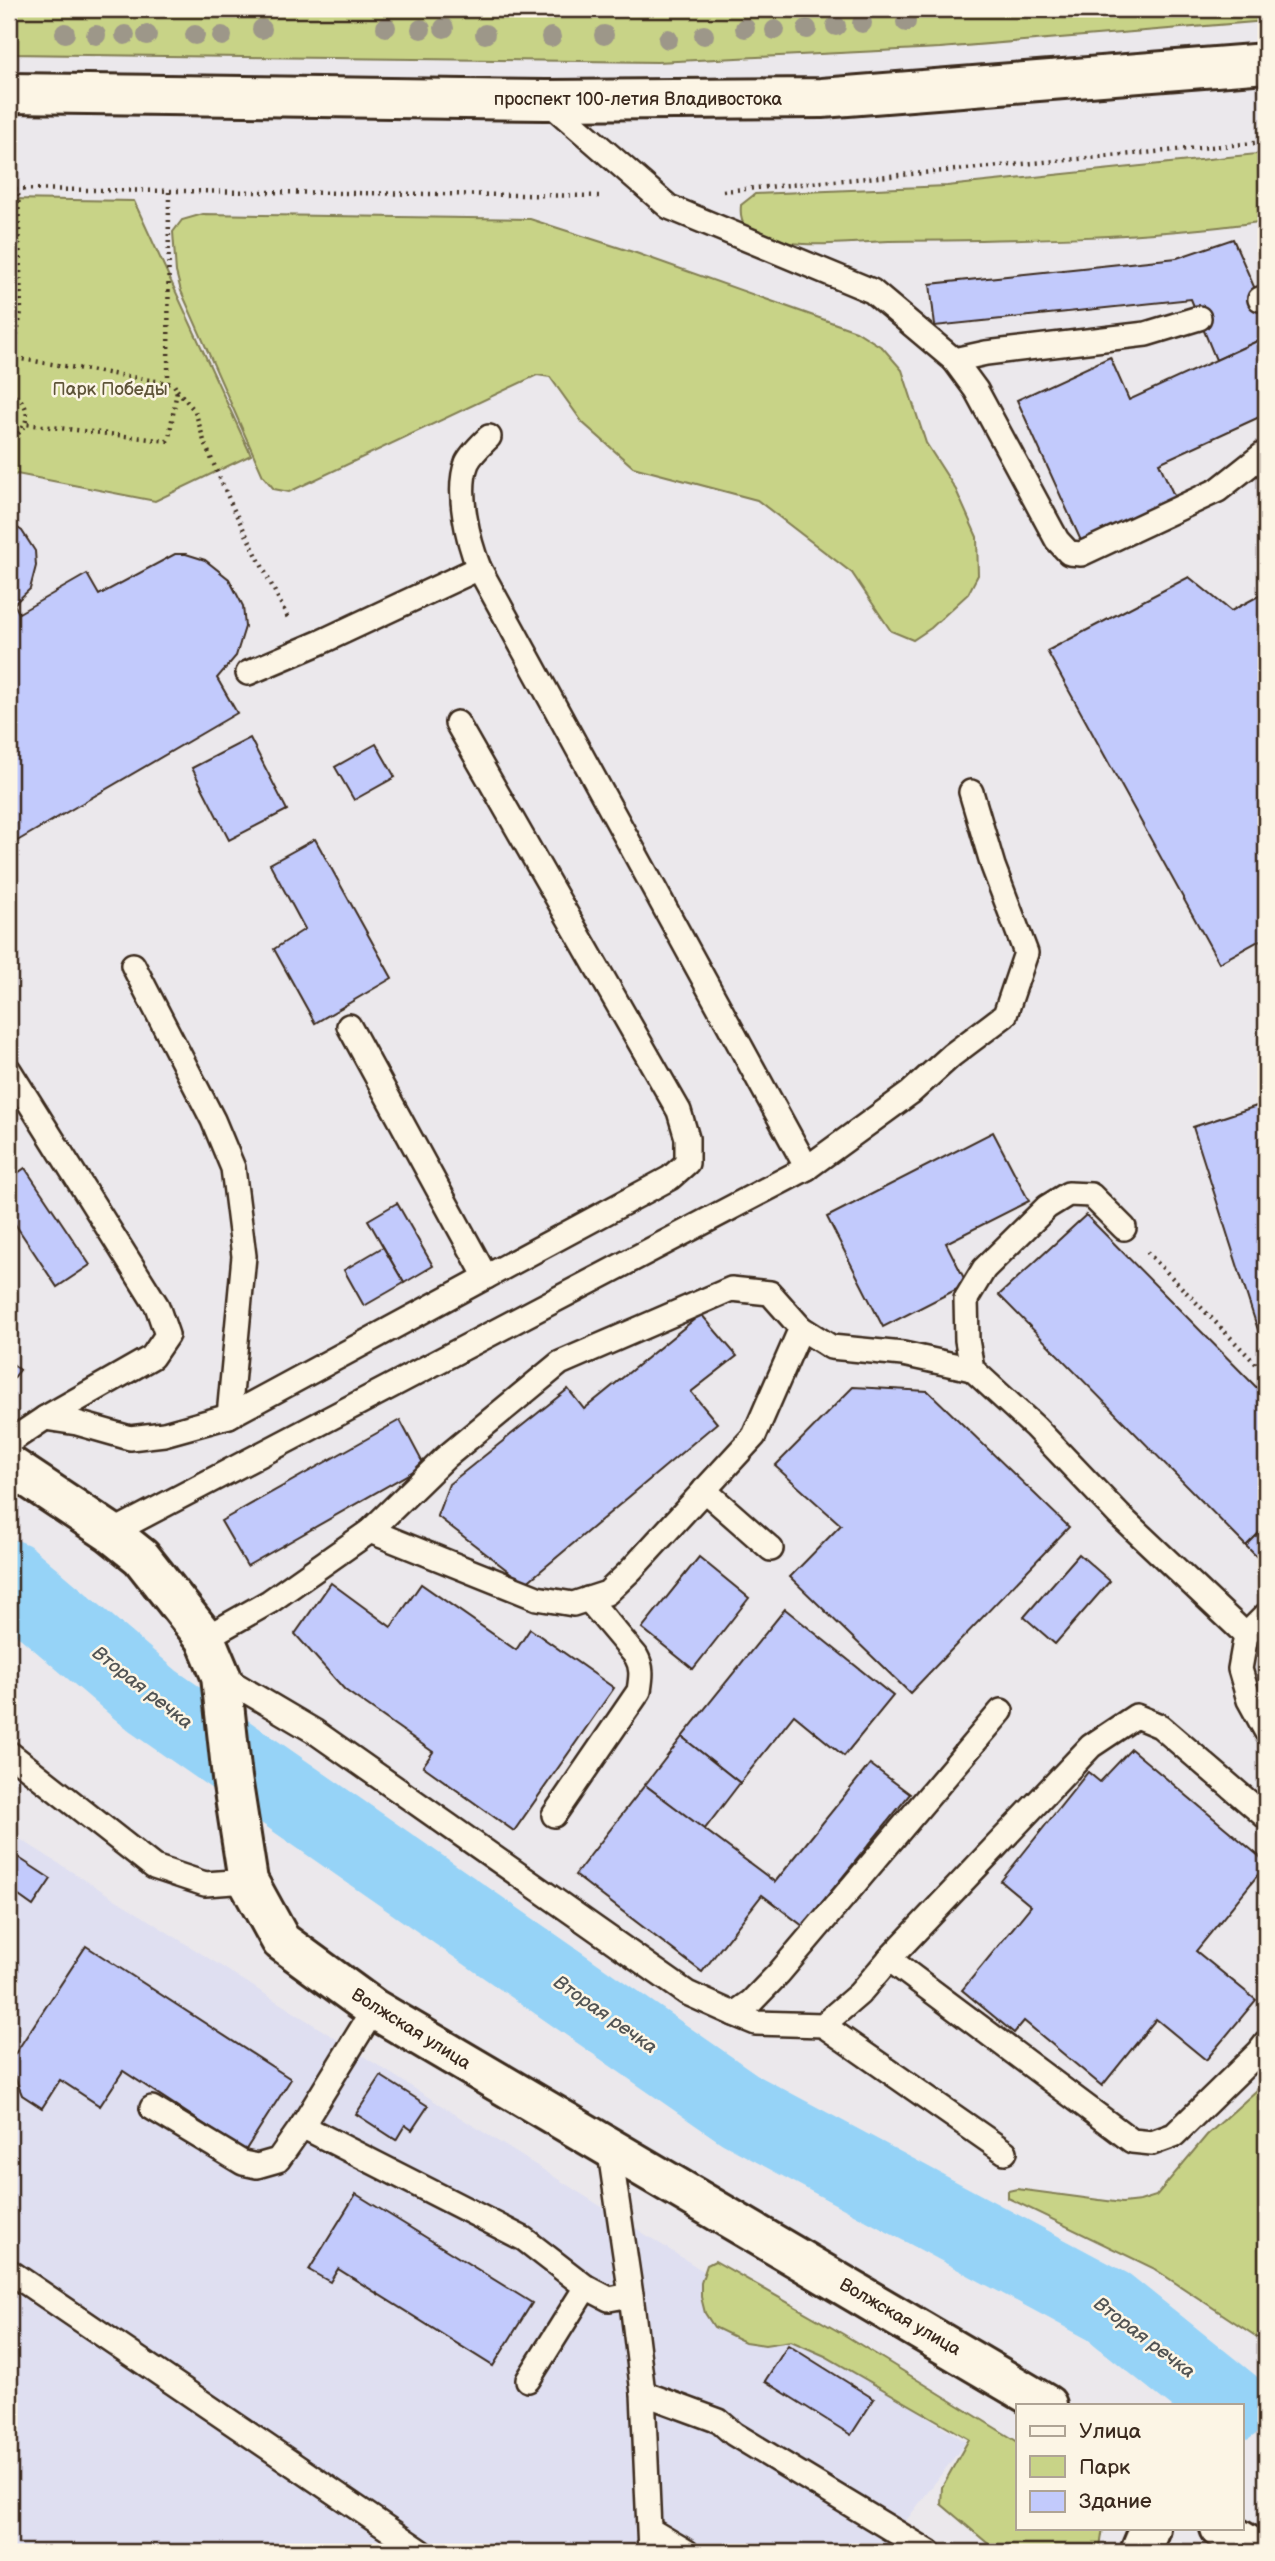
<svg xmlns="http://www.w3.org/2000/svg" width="1275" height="2561" viewBox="0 0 1275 2561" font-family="'Balsamiq Sans',sans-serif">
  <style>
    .built { fill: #dfdff1 }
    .green { fill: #c8d387; stroke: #827e52; stroke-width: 2 }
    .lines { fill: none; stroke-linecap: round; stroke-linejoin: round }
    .river { stroke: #96d3f7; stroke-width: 77 }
    .building { fill: #c2cafc; stroke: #3b2a1e; stroke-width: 2 }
    .lane-casing { stroke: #3b2a1e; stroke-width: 28 }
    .street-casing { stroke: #3b2a1e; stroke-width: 44 }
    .secondary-casing { stroke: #3b2a1e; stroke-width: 44 }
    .highway-casing { stroke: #3b2a1e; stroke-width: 44 }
    .path { stroke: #3b2a1e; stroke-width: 4.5; stroke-dasharray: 2 5; stroke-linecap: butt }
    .lane { stroke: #fcf5e5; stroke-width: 23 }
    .street { stroke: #fcf5e5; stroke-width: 38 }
    .secondary { stroke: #fcf5e5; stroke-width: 38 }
    .highway { stroke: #fcf5e5; stroke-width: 38 }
    .tree { fill: #9d9789 }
    .labels { text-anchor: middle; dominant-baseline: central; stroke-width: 5; stroke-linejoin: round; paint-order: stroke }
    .street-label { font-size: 18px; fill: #3b2a1e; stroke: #fcf5e5 }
    .park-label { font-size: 18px; fill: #5e5438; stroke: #fcf5e5 }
    .water-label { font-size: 19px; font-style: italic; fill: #525454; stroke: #fcf5e5 }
  </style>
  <rect width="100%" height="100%" fill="#ebe8ec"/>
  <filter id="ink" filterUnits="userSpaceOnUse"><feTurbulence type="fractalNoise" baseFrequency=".0143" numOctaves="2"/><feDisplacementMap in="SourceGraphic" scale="14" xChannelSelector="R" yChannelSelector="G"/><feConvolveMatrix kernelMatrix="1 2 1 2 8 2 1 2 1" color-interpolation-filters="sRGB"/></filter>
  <g filter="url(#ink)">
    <path class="built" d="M9,1832L768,2312L966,2442L886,2547L892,2552H9Z"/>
    <g class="green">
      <path d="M9,9H1266V21L940,48L657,62L9,54Z"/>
      <path d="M1266,153V221C1141,239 1015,240 889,241C848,242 790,252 752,232C741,226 740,216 741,205L755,194L947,186Z"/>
      <path d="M9,199L134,201L251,455L155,501L17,474L9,479Z"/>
      <path d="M203,214L530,219L636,253L856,331L883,348L902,370L926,443L956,490L977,537L978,575L968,594L931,628L913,640L891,631L852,573L757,500L633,467L583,423L550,377L537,375L289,492L274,489L263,476L181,291L176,272L173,232L182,220Z"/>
      <path d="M1266,2082V2343L1153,2268L1008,2198V2191L1017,2189L1122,2203L1140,2201L1156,2196L1207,2135Z"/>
      <path d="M715,2261L843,2334L1018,2442V2528H1103L1100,2548L1096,2552H998L941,2504L942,2487L969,2439L825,2356L791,2341L765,2345L745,2342L714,2327L705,2313L701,2297V2283L707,2265Z"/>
    </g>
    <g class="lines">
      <path class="river" d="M9,1578L153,1701L741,2110L1109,2307L1231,2405"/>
    </g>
    <g class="building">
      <path d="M1233,239L1266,314V337L1216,360L1191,299L935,326L930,284L1177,258Z"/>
      <path d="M1266,337V414L1159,463L1176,500L1082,543L1017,400L1110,357L1129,400Z"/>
      <path d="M9,522L22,531L35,551L36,566L30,589L14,604L19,613L87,574L99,595L175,554H186L205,560L229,579L243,606L245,627L236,656L217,678L237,713L12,844L9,839Z"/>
      <path d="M1189,577L1231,611L1266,592V937L1219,963L1047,651Z"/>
      <path d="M250,738L287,810L229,840L192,768Z"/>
      <path d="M376,744L395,777L354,800L335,767Z"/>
      <path d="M315,839L392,978L315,1023L274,949L305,929L270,864Z"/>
      <path d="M1266,1103V1355L1193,1127Z"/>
      <path d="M993,1132L1029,1201L946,1243L967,1284L883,1327L827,1217Z"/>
      <path d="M25,1168L90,1265L57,1287L9,1215V1179Z"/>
      <path d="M397,1203L433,1266L404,1283L368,1220Z"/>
      <path d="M1086,1215L1266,1397V1526L1246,1546L999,1295Z"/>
      <path d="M383,1247L404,1283L364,1306L344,1270Z"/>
      <path d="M701,1314L737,1356L691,1392L717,1423L525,1584L437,1516L449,1484L568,1389L584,1409Z"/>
      <path d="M9,1361L20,1370L9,1384Z"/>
      <path d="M853,1387L928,1391L1069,1527L910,1693L790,1577L841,1525L775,1466Z"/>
      <path d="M400,1420L424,1465L247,1566L221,1521Z"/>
      <path d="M1266,1526V1566L1246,1546Z"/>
      <path d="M1079,1554L1110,1581L1055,1644L1024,1617Z"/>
      <path d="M699,1557L749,1598L693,1669L642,1628Z"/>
      <path d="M331,1583L391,1627L421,1584L516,1650L530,1629L614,1688L514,1831L423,1766L433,1752L345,1690L295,1634Z"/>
      <path d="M785,1609L893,1696L844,1756L794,1715L740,1783L682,1737Z"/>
      <path d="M682,1737L740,1783L704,1830L645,1785Z"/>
      <path d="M1131,1749L1266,1862V1865L1196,1951L1256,2000L1206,2060L1156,2019L1102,2086L1024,2021L1014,2033L962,1990L1031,1906L1001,1881L1088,1772L1100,1782Z"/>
      <path d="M870,1764L910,1794L803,1926L762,1895L702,1972L575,1875L645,1785L775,1882Z"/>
      <path d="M16,1856L51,1879L33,1906L9,1889V1867Z"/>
      <path d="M86,1946L291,2079L245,2151L123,2071L100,2106L60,2080L42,2108L22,2095L9,2063Z"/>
      <path d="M381,2076L428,2106L412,2130L405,2125L396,2140L356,2114Z"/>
      <path d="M356,2194L532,2303L493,2366L338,2269L330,2282L309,2270Z"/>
      <path d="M788,2345L874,2399L851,2435L765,2381Z"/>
    </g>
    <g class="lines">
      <g class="lane-casing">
        <g id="lane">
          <path d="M546,100L669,207L872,291L954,360L986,353L1146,334L1199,318"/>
          <path d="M1260,299L1266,297"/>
          <path d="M954,360L976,390L1057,540L1069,553L1081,554L1218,490L1266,452"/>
          <path d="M479,568C468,541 456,491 467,463C471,454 482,444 489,437"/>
          <path d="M457,723L679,1111L687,1138V1163L670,1178L486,1277"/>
          <path d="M133,965L213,1120L233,1168L244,1256L229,1416"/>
          <path d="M9,1070L157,1306L167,1335L152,1357L45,1418L9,1442"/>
          <path d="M807,1168L910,1093L952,1055L1005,1015L1026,953L993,866L971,792"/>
          <path d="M1124,1228L1091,1195L1068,1194L1047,1207L984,1269L966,1299L967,1340L972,1369L1035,1427L1119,1515L1246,1635L1266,1615"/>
          <path d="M45,1418L77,1423L130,1438L164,1434L229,1416L486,1277L349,1026"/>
          <path d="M704,1490L771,1549"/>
          <path d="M370,1531L537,1598L573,1604L607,1593L631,1570L754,1436L801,1328"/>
          <path d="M111,1533L807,1168L479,568L321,642L248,673"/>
          <path d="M1246,1635L1240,1669L1249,1700L1266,1731"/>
          <path d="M205,1638L269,1602L370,1531L446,1457L560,1363L731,1289L770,1293L801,1328L831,1347L903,1354L972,1369"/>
          <path d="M221,1676L314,1731L687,1993L734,2014L751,2002L779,1973L1001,1711"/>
          <path d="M9,1753L154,1867L205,1884L248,1881"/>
          <path d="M554,1815L639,1691C641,1678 643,1668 636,1656L588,1599"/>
          <path d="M889,1959L1132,2141L1152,2143L1174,2135L1259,2052L1266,2043"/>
          <path d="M734,2014L756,2023L823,2025L859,1994L889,1959L1091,1746L1136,1716L1160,1726L1266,1817"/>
          <path d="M823,2025L1005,2152"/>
          <path d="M152,2108L243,2163L257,2166L278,2160L302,2126L374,2009"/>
          <path d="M302,2126L524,2239L586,2287L528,2380"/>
          <path d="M609,2146L631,2295L643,2393L650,2552"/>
          <path d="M9,2271L422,2552"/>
          <path d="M586,2287L609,2299L631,2295"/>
          <path d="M643,2393L719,2421L734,2434L929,2552"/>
          <path d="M650,2530L687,2552"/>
        </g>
      </g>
      <g class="street-casing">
        <path id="street" d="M1220,2528L1260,2552"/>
      </g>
      <g class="secondary-casing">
        <g id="secondary">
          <path d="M9,1465L111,1533L141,1557L205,1638L221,1676L232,1778L248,1881L281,1941L374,2009L1047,2405"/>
          <path d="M1140,2552L1150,2528"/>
        </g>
      </g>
      <g class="highway-casing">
        <path id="highway" d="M9,93L546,100L822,98L1266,63"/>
      </g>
      <g class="path">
        <path d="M9,189L603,196"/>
        <path d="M723,191L1266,142"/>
        <path d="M9,357L168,383L174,385L177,390L169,438L167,441L26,424"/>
        <path d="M9,377L21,312L18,189"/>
        <path d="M168,383L169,191"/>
        <path d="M177,390L195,411L205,444L232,506L289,620"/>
        <path d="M9,393C34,402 31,429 9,440"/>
        <path d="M1147,1252L1266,1374"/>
      </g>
      <use href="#lane" class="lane"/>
      <use href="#street" class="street"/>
      <use href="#secondary" class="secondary"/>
      <use href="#highway" class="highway"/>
    </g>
    <g class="tree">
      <circle cx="906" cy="22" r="10"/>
      <circle cx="862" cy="23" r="10"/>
      <circle cx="836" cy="26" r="10"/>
      <circle cx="386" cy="27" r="10"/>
      <circle cx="444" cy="28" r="10"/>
      <circle cx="745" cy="28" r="10"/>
      <circle cx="262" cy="29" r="10"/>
      <circle cx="421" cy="29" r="10"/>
      <circle cx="807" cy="29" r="10"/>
      <circle cx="775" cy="30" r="10"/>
      <circle cx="65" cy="33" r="10"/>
      <circle cx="485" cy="34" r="10"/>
      <circle cx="96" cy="35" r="10"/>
      <circle cx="125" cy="35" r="10"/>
      <circle cx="147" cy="35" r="10"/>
      <circle cx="195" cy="35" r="10"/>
      <circle cx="604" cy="35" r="10"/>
      <circle cx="704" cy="35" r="10"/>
      <circle cx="222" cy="36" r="10"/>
      <circle cx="551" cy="37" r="10"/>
      <circle cx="668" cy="39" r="10"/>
    </g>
  </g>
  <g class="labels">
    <g class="street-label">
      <text x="638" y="99">проспект 100-летия Владивостока</text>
      <text transform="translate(411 2029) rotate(32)">Волжская улица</text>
      <text transform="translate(900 2317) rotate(30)">Волжская улица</text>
    </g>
    <g class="park-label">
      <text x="110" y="389">Парк Победы</text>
    </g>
    <g class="water-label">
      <text transform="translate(142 1688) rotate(38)">Вторая речка</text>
      <text transform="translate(605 2015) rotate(35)">Вторая речка</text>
      <text transform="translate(1144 2338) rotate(37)">Вторая речка</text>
    </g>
  </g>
  <rect width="1275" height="2561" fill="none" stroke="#fcf5e5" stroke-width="35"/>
  <rect x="18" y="18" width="1240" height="2526" fill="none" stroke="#3b2a1e" stroke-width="2.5" filter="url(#ink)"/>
  <rect x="1016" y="2404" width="228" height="126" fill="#fcf5e5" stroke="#afa495" stroke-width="2"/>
  <rect x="1030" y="2426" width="35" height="10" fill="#fcf5e5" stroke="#afa495" stroke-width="2"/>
  <text x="1079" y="2438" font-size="21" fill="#3b2a1e">Улица</text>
  <rect x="1030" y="2456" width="35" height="21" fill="#c8d387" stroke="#afa495" stroke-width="2"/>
  <text x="1079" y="2474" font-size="21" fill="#3b2a1e">Парк</text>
  <rect x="1030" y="2491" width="35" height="21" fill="#c2cafc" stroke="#afa495" stroke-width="2"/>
  <text x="1079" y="2508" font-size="21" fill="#3b2a1e">Здание</text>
</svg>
